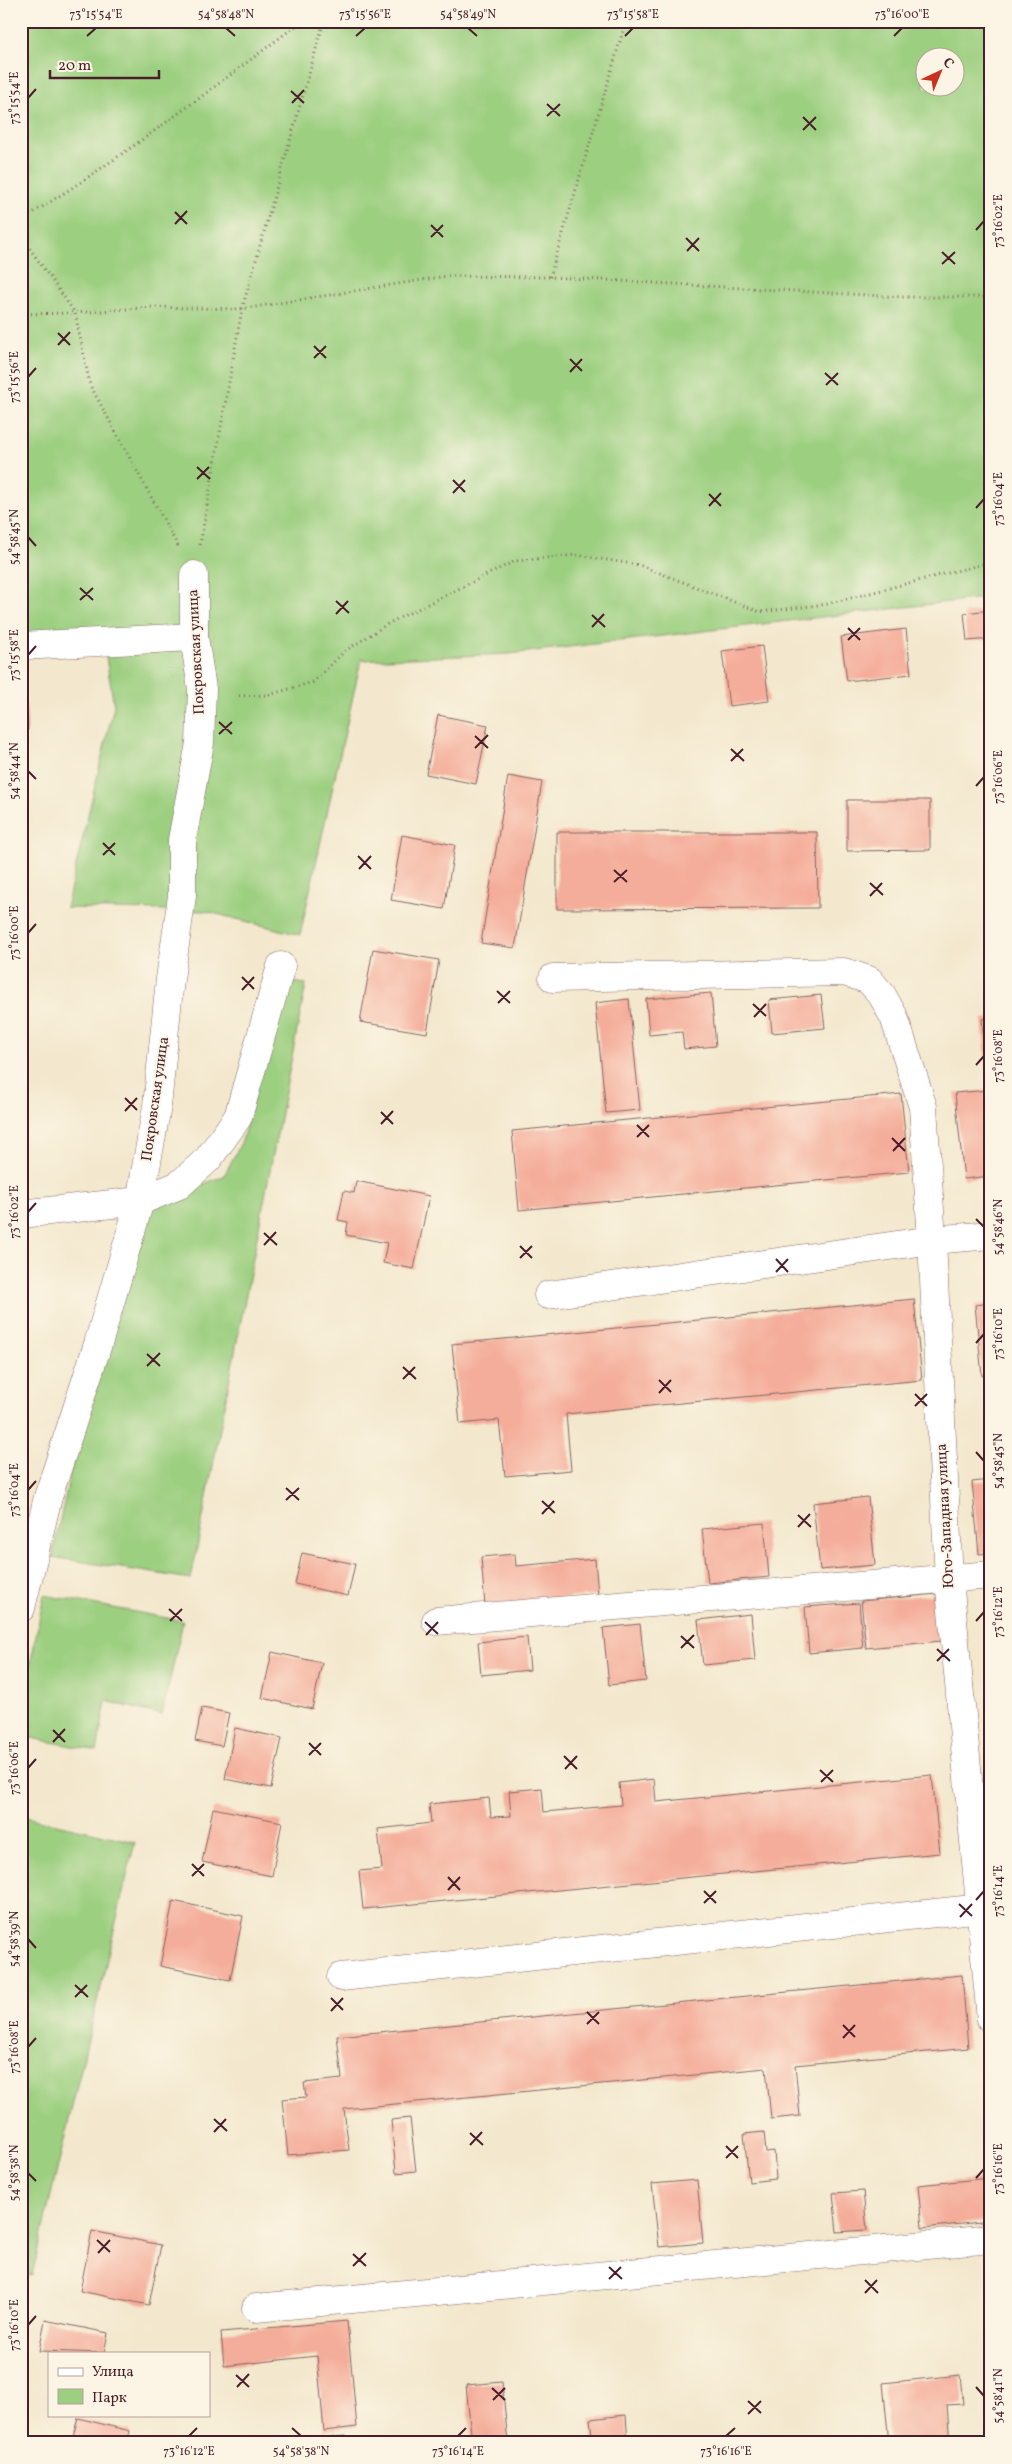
<svg xmlns="http://www.w3.org/2000/svg" width="1012" height="2464" viewBox="0 0 1012 2464" font-family="Vollkorn,serif">
  <style>
    .green { fill: #9ccf80; stroke: #737756; fill-rule: evenodd }
    .building { fill: #f4ad9a }
    .lines { fill: none; stroke-linecap: round; stroke-linejoin: round }
    .minor-casing { stroke: #856564; stroke-width: 29 }
    .path { stroke: #856564; stroke-width: 3; stroke-dasharray: 1 4; stroke-linecap: butt }
    .minor { stroke: #fff; stroke-width: 28 }
    .ticks { fill: none; stroke: #4a1f2b; stroke-width: 2 }
    .labels { text-anchor: middle; dominant-baseline: central; stroke-width: 4; stroke-linejoin: round; paint-order: stroke }
    .street-label { font-size: 15px; fill: #4a1f2b; stroke: #fcf5e5 }
    .neatline { fill: none; stroke: #4a1f2b; stroke-width: 2 }
    .ticks-label { font-size: 12px; text-anchor: middle; fill: #4a1f2b }
  </style>
  <rect width="100%" height="100%" fill="#fcf5e5"/>
  <filter id="ink" filterUnits="userSpaceOnUse"><feTurbulence type="fractalNoise" baseFrequency=".02" numOctaves="2"/><feDisplacementMap in="SourceGraphic" scale="10" xChannelSelector="R" yChannelSelector="G"/><feConvolveMatrix kernelMatrix="1 2 1 2 8 2 1 2 1" color-interpolation-filters="sRGB"/></filter>
  <filter id="wash" filterUnits="userSpaceOnUse"><feTurbulence type="fractalNoise" baseFrequency=".0096" numOctaves="4" result="noise"/><feDisplacementMap in="SourceGraphic" scale="20" xChannelSelector="R" yChannelSelector="G"/><feGaussianBlur stdDeviation="1.12" result="paint"/><feColorMatrix in="noise" values="0 0 0 0 0 0 0 0 0 0 0 0 0 0 0 0 0 1.4 0 .05"/><feComposite in="paint" operator="in"/></filter>
  <g filter="url(#wash)">
    <rect width="100%" height="100%" fill="#f3e8cd"/>
    <g class="green">
      <path d="M21,21H991V597L510,654L361,660L300,935L205,911L66,908L114,706L101,627L21,634ZM924,58H954V88H924Z"/>
      <path d="M284,981L306,984L191,1579L52,1557L75,1452L153,1203L224,1176L242,1141Z"/>
      <path d="M44,1595L183,1621L162,1715L106,1701L97,1751L21,1736V1711Z"/>
      <path d="M21,1816L135,1842L32,2275L21,2273Z"/>
    </g>
    <g id="blocks">
      <g class="building">
        <path d="M991,610V639L967,641L964,613Z"/>
        <path d="M906,629L911,674L847,681L841,637Z"/>
        <path d="M762,646L769,701L729,706L722,651Z"/>
        <path d="M26,704L28,730L21,731V705Z"/>
        <path d="M438,715L488,725L476,784L426,774Z"/>
        <path d="M508,776L542,782L515,948L481,943Z"/>
        <path d="M847,800H930V850L847,851Z"/>
        <path d="M557,832H817L818,908L557,909Z"/>
        <path d="M402,835L455,845L444,909L391,900Z"/>
        <path d="M373,949L439,960L427,1033L360,1022Z"/>
        <path d="M711,993L716,1046L684,1049L682,1032L649,1035L646,999Z"/>
        <path d="M821,995L825,1028L772,1033L769,1000Z"/>
        <path d="M629,999L640,1110L606,1113L595,1003Z"/>
        <path d="M991,1018V1176L964,1179L955,1093L989,1090L982,1019Z"/>
        <path d="M901,1094L909,1172L519,1210L512,1131Z"/>
        <path d="M356,1181L429,1196L414,1269L383,1263L387,1243L346,1235L348,1222L338,1220L344,1191L354,1193Z"/>
        <path d="M914,1299L922,1380L566,1414L571,1470L505,1476L499,1420L460,1424L452,1344Z"/>
        <path d="M991,1303V1375L982,1376L975,1305Z"/>
        <path d="M991,1480V1553L979,1554L972,1482Z"/>
        <path d="M868,1497L875,1565L820,1570L813,1503Z"/>
        <path d="M764,1523L769,1577L708,1583L702,1529Z"/>
        <path d="M302,1553L355,1564L348,1596L295,1584Z"/>
        <path d="M515,1554L516,1566L595,1559L598,1595L485,1606L481,1557Z"/>
        <path d="M937,1594L942,1641L866,1648L861,1601Z"/>
        <path d="M859,1603L863,1648L809,1653L805,1607Z"/>
        <path d="M751,1614L755,1660L703,1665L698,1620Z"/>
        <path d="M640,1624L646,1681L609,1685L603,1628Z"/>
        <path d="M527,1637L530,1670L481,1675L478,1642Z"/>
        <path d="M272,1652L322,1663L312,1709L262,1698Z"/>
        <path d="M202,1708L229,1713L222,1746L195,1741Z"/>
        <path d="M235,1728L282,1738L271,1788L225,1779Z"/>
        <path d="M932,1775L940,1853L363,1909L359,1871L382,1869L378,1829L431,1823L429,1804L489,1798L491,1817L511,1816L509,1791L542,1788L544,1812L621,1805L619,1783L654,1779L656,1802Z"/>
        <path d="M213,1808L282,1822L272,1876L202,1862Z"/>
        <path d="M173,1901L243,1916L230,1980L160,1966Z"/>
        <path d="M962,1975L968,2048L795,2065L800,2116L771,2119L766,2068L344,2109L349,2150L288,2155L282,2099L306,2097L304,2083L342,2079L337,2036Z"/>
        <path d="M410,2118L416,2171L396,2173L391,2120Z"/>
        <path d="M764,2132L766,2152L774,2151L776,2179L749,2182L744,2134Z"/>
        <path d="M989,2178L991,2221L922,2228L918,2185Z"/>
        <path d="M697,2180L703,2243L659,2247L652,2184Z"/>
        <path d="M863,2191L867,2230L837,2232L833,2193Z"/>
        <path d="M92,2231L161,2245L149,2305L80,2291Z"/>
        <path d="M45,2320L108,2333L104,2353L39,2351Z"/>
        <path d="M347,2321L357,2427L324,2431L317,2356L224,2366L221,2332Z"/>
        <path d="M960,2375L963,2404L947,2405L950,2443H889L883,2383Z"/>
        <path d="M502,2382L508,2443H472L466,2385Z"/>
        <path d="M626,2415L628,2443H593L590,2419Z"/>
        <path d="M78,2418L130,2431L127,2443H71Z"/>
        <path d="M346,2436L347,2443H283V2441Z"/>
      </g>
    </g>
  </g>
  <g filter="url(#ink)">
    <use href="#blocks" fill-opacity="0" stroke="#856564" stroke-width="1"/>
    <g class="lines">
      <g class="minor-casing">
        <g id="minor">
          <path d="M21,646L194,637"/>
          <path d="M553,978L844,972L869,980L882,995L894,1017L923,1107L932,1240L949,1579L991,2019"/>
          <path d="M21,1214L140,1201L179,1185L208,1159L238,1117L281,966"/>
          <path d="M548,1295L932,1240L991,1235"/>
          <path d="M21,1608L48,1497L98,1344L140,1201L157,1106L170,979L182,896V840L200,743L202,689L194,637V575"/>
          <path d="M436,1621L991,1575"/>
          <path d="M341,1977L991,1907"/>
          <path d="M256,2308L991,2239"/>
        </g>
      </g>
      <g class="path">
        <path d="M21,220C120,160 210,90 302,21"/>
        <path d="M21,236L75,313L90,385L179,548"/>
        <path d="M550,277L626,21"/>
        <path d="M21,314L75,313L152,307L242,309L447,276L550,277L901,297H991"/>
        <path d="M200,545L242,309L324,21"/>
        <path d="M234,696L269,695L313,682L345,651L389,623L515,561L576,555L639,565L760,612L827,604L991,562"/>
      </g>
      <use href="#minor" class="minor"/>
    </g>
  </g>
  <path class="ticks" d="M226,28L235,36M468,28L477,36M87,36L96,28M356,36L365,28M625,36L633,28M894,36L902,28M291,91L304,103M28,98L36,89M292,103L304,90M547,104L560,116M547,116L560,104M803,117L816,130M803,130L816,117M175,212L187,224M175,224L187,211M431,225L443,237M976,230L984,221M431,237L443,225M686,238L699,251M687,251L699,238M942,252L955,264M942,264L955,252M58,333L70,345M58,345L70,332M314,346L326,358M314,358L326,346M570,359L582,371M570,372L582,359M825,373L838,385M28,377L36,368M826,385L838,373M197,467L210,479M197,479L209,467M453,480L465,492M453,493L465,480M709,494L721,506M709,506L721,493M976,508L984,499M28,537L36,546M80,588L93,600M80,600L93,588M336,601L349,613M336,614L348,601M592,615L605,627M592,627L604,614M848,628L860,640M848,640L860,628M28,655L36,646M219,722L232,734M219,734L232,722M475,736L488,748M475,748L488,735M731,749L744,761M731,761L743,749M28,771L36,779M976,786L984,777M103,843L115,855M103,855L115,843M358,856L371,869M359,869L371,856M614,870L627,882M614,882L627,870M870,883L883,895M870,896L882,883M28,933L36,924M242,977L254,989M242,990L254,977M497,991L510,1003M498,1003L510,991M753,1004L766,1016M754,1017L766,1004M976,1065L984,1056M125,1098L137,1110M125,1111L137,1098M381,1112L393,1124M381,1124L393,1111M637,1125L649,1137M637,1137L649,1125M892,1138L905,1151M893,1151L905,1138M28,1212L36,1203M976,1219L984,1227M264,1233L277,1245M264,1245L276,1232M520,1246L532,1258M520,1258L532,1246M776,1259L788,1272M776,1272L788,1259M976,1343L984,1334M147,1354L160,1366M147,1366L160,1353M403,1367L416,1379M403,1379L415,1367M659,1380L671,1392M659,1393L671,1380M915,1394L927,1406M915,1406L927,1394M976,1452L984,1461M286,1488L299,1500M28,1490L36,1481M286,1500L299,1488M542,1501L555,1513M542,1514L554,1501M798,1515L811,1527M798,1527L810,1514M169,1609L182,1621M170,1621L182,1609M976,1621L984,1612M425,1622L438,1634M426,1635L438,1622M681,1636L694,1648M681,1648L694,1635M937,1649L950,1661M937,1661L949,1649M53,1730L65,1742M53,1742L65,1729M309,1743L321,1755M309,1755L321,1743M564,1756L577,1769M28,1768L36,1759M565,1769L577,1756M820,1770L833,1782M821,1782L833,1770M192,1864L204,1876M192,1876L204,1864M448,1877L460,1890M448,1890L460,1877M704,1891L716,1903M976,1900L984,1891M704,1903L716,1891M959,1904L972,1916M960,1917L972,1904M28,1939L36,1948M75,1985L88,1997M75,1997L87,1985M331,1998L343,2010M331,2011L343,1998M587,2012L599,2024M587,2024L599,2012M843,2025L855,2037M843,2038L855,2025M28,2047L36,2038M214,2119L227,2131M214,2132L226,2119M470,2133L483,2145M470,2145L482,2132M726,2146L738,2158M726,2158L738,2146M28,2173L36,2181M976,2178L984,2169M97,2240L110,2252M98,2253L110,2240M353,2254L366,2266M353,2266L366,2253M609,2267L622,2279M609,2279L621,2267M865,2280L878,2293M865,2293L877,2280M28,2325L36,2316M236,2375L249,2387M237,2387L249,2374M976,2387L984,2396M492,2388L505,2400M493,2400L505,2388M748,2401L761,2413M748,2414L761,2401M292,2428L301,2436M189,2436L197,2428M458,2436L466,2428M726,2436L735,2428"/>
  <g class="labels">
    <g class="street-label">
      <text transform="translate(197 652) rotate(-93)">Покровская улица</text>
      <text transform="translate(156 1099) rotate(-82)">Покровская улица</text>
      <text transform="translate(946 1516) rotate(-93)">Юго-Западная улица</text>
    </g>
  </g>
  <rect width="1012" height="2464" fill="none" stroke="#fcf5e5" stroke-width="55"/>
  <rect x="48" y="2352" width="162" height="65" fill="#fcf5e5" stroke="#b59f9b"/>
  <rect x="58" y="2368" width="25" height="8" fill="#ffffff" stroke="#b59f9b"/>
  <text x="92" y="2376" font-size="15" fill="#4a1f2b">Улица</text>
  <rect x="58" y="2389" width="25" height="15" fill="#9ccf80" stroke="#b59f9b"/>
  <text x="92" y="2402" font-size="15" fill="#4a1f2b">Парк</text>
  <g transform="translate(940 72) rotate(44)"><circle r="24" fill="#fcf5e5" stroke="#b59f9b"/>
  <path d="M0-4L9 19L0 12L-9 19Z" fill="#c8321e"/>
  <text y="-8" font-size="14" font-weight="bold" text-anchor="middle" fill="#4a1f2b">С</text>
  </g>
  <path d="M50 70v8h109v-8" fill="none" stroke="#4a1f2b" stroke-width="2.5"/>
  <text x="58" y="70" font-size="15" fill="#4a1f2b" stroke="#fcf5e5" stroke-width="4" paint-order="stroke">20 m</text>
  <rect x="28" y="28" width="956" height="2408" class="neatline"/>
  <g class="ticks-label">
    <text x="96" y="18">73°15'54"E</text>
    <text x="226" y="18">54°58'48"N</text>
    <text x="365" y="18">73°15'56"E</text>
    <text x="468" y="18">54°58'49"N</text>
    <text x="633" y="18">73°15'58"E</text>
    <text x="902" y="18">73°16'00"E</text>
    <text transform="translate(14 98) rotate(-90)" y="4">73°15'54"E</text>
    <text transform="translate(998 221) rotate(-90)" y="4">73°16'02"E</text>
    <text transform="translate(14 377) rotate(-90)" y="4">73°15'56"E</text>
    <text transform="translate(998 499) rotate(-90)" y="4">73°16'04"E</text>
    <text transform="translate(14 537) rotate(-90)" y="4">54°58'45"N</text>
    <text transform="translate(14 655) rotate(-90)" y="4">73°15'58"E</text>
    <text transform="translate(14 771) rotate(-90)" y="4">54°58'44"N</text>
    <text transform="translate(998 777) rotate(-90)" y="4">73°16'06"E</text>
    <text transform="translate(14 933) rotate(-90)" y="4">73°16'00"E</text>
    <text transform="translate(998 1056) rotate(-90)" y="4">73°16'08"E</text>
    <text transform="translate(14 1212) rotate(-90)" y="4">73°16'02"E</text>
    <text transform="translate(998 1227) rotate(-90)" y="4">54°58'46"N</text>
    <text transform="translate(998 1334) rotate(-90)" y="4">73°16'10"E</text>
    <text transform="translate(998 1461) rotate(-90)" y="4">54°58'45"N</text>
    <text transform="translate(14 1490) rotate(-90)" y="4">73°16'04"E</text>
    <text transform="translate(998 1612) rotate(-90)" y="4">73°16'12"E</text>
    <text transform="translate(14 1768) rotate(-90)" y="4">73°16'06"E</text>
    <text transform="translate(998 1891) rotate(-90)" y="4">73°16'14"E</text>
    <text transform="translate(14 1939) rotate(-90)" y="4">54°58'39"N</text>
    <text transform="translate(14 2047) rotate(-90)" y="4">73°16'08"E</text>
    <text transform="translate(998 2169) rotate(-90)" y="4">73°16'16"E</text>
    <text transform="translate(14 2173) rotate(-90)" y="4">54°58'38"N</text>
    <text transform="translate(14 2325) rotate(-90)" y="4">73°16'10"E</text>
    <text transform="translate(998 2396) rotate(-90)" y="4">54°58'41"N</text>
    <text x="189" y="2455">73°16'12"E</text>
    <text x="301" y="2455">54°58'38"N</text>
    <text x="458" y="2455">73°16'14"E</text>
    <text x="726" y="2455">73°16'16"E</text>
  </g>
</svg>
